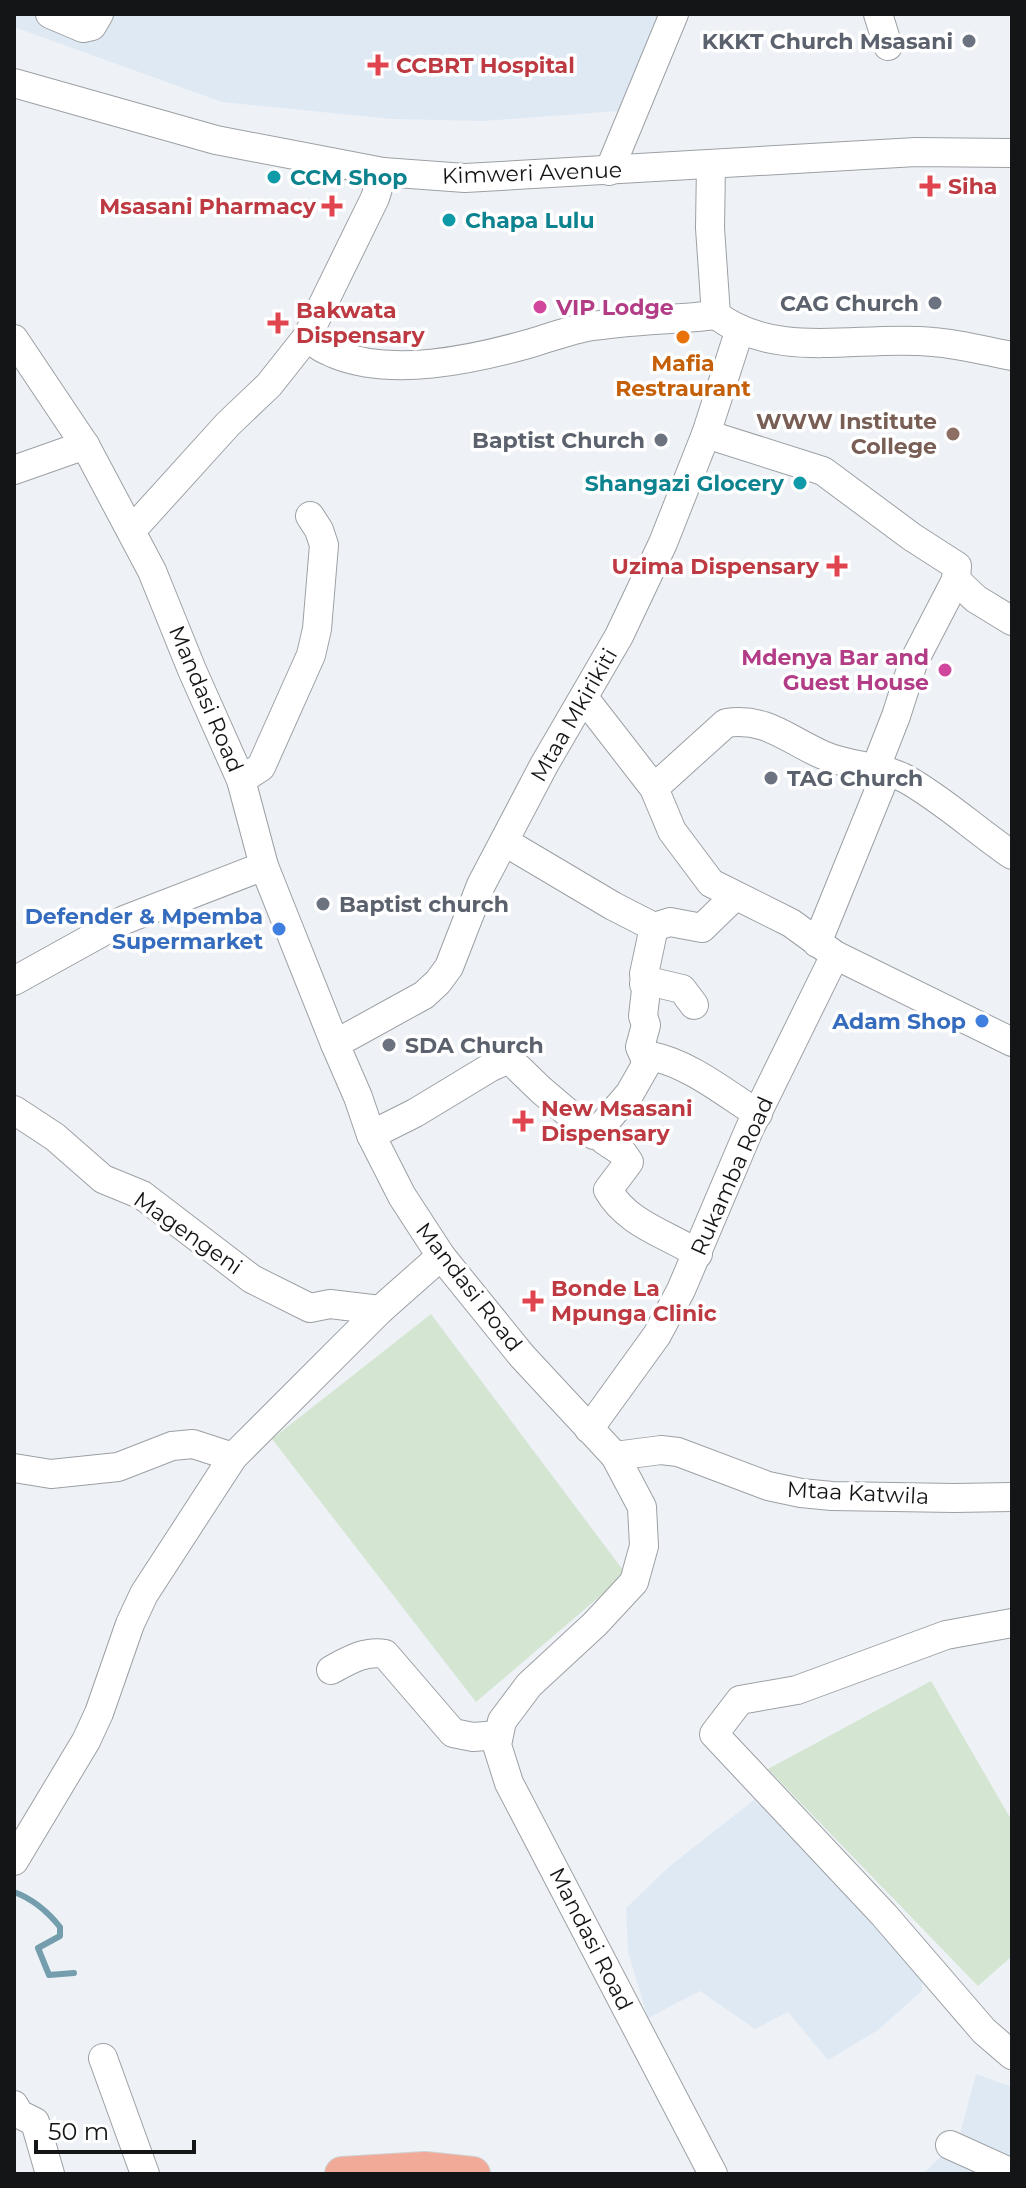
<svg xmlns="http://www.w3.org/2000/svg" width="1026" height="2188" viewBox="0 0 1026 2188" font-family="Montserrat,sans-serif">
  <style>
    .built { fill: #dfe9f4 }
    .green { fill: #d4e5d2 }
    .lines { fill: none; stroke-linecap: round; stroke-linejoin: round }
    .stream { stroke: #749ead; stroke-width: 6 }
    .minor-casing { stroke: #9ca0a4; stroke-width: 30 }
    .major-casing { stroke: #d0d0d0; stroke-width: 36 }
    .minor { stroke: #fff; stroke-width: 28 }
    .major { stroke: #f1aa97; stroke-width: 34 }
    .worship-dot { fill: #6b7280; stroke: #fff; stroke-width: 3 }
    .health-dot { fill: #e0444e; stroke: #fff; stroke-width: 3 }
    .culture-dot { fill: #0f9aa8; stroke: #fff; stroke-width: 3 }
    .hotel-dot { fill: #d1479c; stroke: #fff; stroke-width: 3 }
    .food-dot { fill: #e8710a; stroke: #fff; stroke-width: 3 }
    .education-dot { fill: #8d6e63; stroke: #fff; stroke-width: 3 }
    .shop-dot { fill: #3f7fe0; stroke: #fff; stroke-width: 3 }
    .labels { text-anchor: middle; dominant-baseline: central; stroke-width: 7; stroke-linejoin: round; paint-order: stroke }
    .worship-label { font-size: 22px; font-weight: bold; fill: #5b616d; stroke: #fff; text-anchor: end }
    .health-label { font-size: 22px; font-weight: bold; fill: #be3a42; stroke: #fff; text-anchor: start }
    .street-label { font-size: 22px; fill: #131516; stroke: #fff }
    .culture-label { font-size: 22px; font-weight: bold; fill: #0d838f; stroke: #fff; text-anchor: start }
    .hotel-label { font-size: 22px; font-weight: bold; fill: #b23c85; stroke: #fff; text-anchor: start }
    .food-label { font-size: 22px; font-weight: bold; fill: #c56008; stroke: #fff }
    .education-label { font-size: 22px; font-weight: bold; fill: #785e54; stroke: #fff; text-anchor: end }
    .shop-label { font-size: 22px; font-weight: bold; fill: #366cbe; stroke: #fff; text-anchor: end }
  </style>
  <rect width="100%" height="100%" fill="#eef2f7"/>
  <g class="built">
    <path d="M14,14H658L618,111L483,121L392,119L222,102L14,27Z"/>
    <path d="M754,1800L913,1951L922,1974V1991L878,2030L828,2060L788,2012L755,2029L700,1991L648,2018L628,1952L626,1908L671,1865Z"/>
    <path d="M976,2074L1012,2087V2174H923L959,2138Z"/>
  </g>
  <g class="green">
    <path d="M431,1314L626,1574L476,1702L272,1439Z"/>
    <path d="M931,1681L1012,1821V1956L978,1986L768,1769Z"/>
  </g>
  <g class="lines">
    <path class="stream" d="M14,1892C33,1899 48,1912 60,1927V1936L38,1948L49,1975L74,1973"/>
    <g class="minor-casing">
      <g id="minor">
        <path d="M50,14L83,28L92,26L99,14"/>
        <path d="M878,14L888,46"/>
        <path d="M14,83L216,140L383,172L465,178L916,152L1012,153"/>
        <path d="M711,164L710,228L716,315C779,362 861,334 933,342C959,344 986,351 1012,356"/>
        <path d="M609,171L674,14"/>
        <path d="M307,337H311C315,346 326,350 335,354C392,377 471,360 528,344C548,338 567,331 587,327C630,320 673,320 716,315"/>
        <path d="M14,339L85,445L152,571L192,670L241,780L264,866L335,1044L358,1097L371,1135L402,1196L441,1256L522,1356L615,1456L642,1507L644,1546L634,1582L595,1624L529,1685L502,1721L497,1745L509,1783L713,2174"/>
        <path d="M706,434L823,471L912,537L957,566L956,580L976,599L1012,621"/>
        <path d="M14,470L85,445"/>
        <path d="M132,530L228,424L269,385L307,337L375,198L383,172"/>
        <path d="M585,699L654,788L672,831L711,883L791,923L835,955L1012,1042"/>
        <path d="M876,767L896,716L913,663L956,580"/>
        <path d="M241,780L261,767L311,655L317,629L324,545L319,530L310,516"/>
        <path d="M654,788L726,723C767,717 788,740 823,755C850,767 880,765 906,779C942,799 977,831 1012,855"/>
        <path d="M505,842L613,906L654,927L670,922L702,928L735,896"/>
        <path d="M817,943L887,771"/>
        <path d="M14,981L124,920L264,866"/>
        <path d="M644,984L648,981L682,989L694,1005"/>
        <path d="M335,1044L424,995L438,982L449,967L481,885L544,765L619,636L663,543L706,434L740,329"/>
        <path d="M647,1063L640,1047L646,1025L643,1016L646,990L644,974L654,927"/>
        <path d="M14,1110L55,1137L103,1179L142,1195L252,1279L310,1308L330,1304L380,1310"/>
        <path d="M371,1135L415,1113L491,1067L509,1059L541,1090L594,1135L630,1093L651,1056C690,1064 725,1093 758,1114"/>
        <path d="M604,1140L622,1152L629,1162L608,1190C627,1224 667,1234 698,1254"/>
        <path d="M589,1429L657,1335L681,1290L749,1130L835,955"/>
        <path d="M615,1456L661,1450L678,1452L768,1486L801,1493L832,1496L954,1498L1012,1497"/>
        <path d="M14,1468L51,1474L118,1467L172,1446L193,1444L233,1457L380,1310L441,1256"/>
        <path d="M1012,1623L946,1635L797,1690L740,1700L714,1734L884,1915L984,2031L1012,2055"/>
        <path d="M331,1670C348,1661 365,1650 385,1654L453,1733L473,1737L498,1735"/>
        <path d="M14,1861L86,1741L99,1713L130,1624L144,1594L233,1457"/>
        <path d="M103,2058L145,2174"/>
        <path d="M14,2105L19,2114L35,2122L50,2174"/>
        <path d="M950,2145L1012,2173"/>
      </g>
    </g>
    <g class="major-casing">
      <path id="major" d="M342,2174L425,2169L473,2174"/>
    </g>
    <use href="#minor" class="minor"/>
    <use href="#major" class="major"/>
  </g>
  <g class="worship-dot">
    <circle cx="969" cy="41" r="8"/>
    <circle cx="935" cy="303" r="8"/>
    <circle cx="661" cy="440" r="8"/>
    <circle cx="771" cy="778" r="8"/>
    <circle cx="323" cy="904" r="8"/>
    <circle cx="389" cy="1045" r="8"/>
  </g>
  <g class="health-dot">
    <path d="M374 53h8v8h8v8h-8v8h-8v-8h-8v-8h8z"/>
    <path d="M926 174h8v8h8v8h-8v8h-8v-8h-8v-8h8z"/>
    <path d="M328 194h8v8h8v8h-8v8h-8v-8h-8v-8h8z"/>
    <path d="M274 311h8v8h8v8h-8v8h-8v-8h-8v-8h8z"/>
    <path d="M833 554h8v8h8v8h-8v8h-8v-8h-8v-8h8z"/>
    <path d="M519 1109h8v8h8v8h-8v8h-8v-8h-8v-8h8z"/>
    <path d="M529 1289h8v8h8v8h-8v8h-8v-8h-8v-8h8z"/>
  </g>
  <g class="culture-dot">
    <circle cx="274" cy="177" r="8"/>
    <circle cx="449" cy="220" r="8"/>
    <circle cx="800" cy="483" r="8"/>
  </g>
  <g class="hotel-dot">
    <circle cx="540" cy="307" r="8"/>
    <circle cx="945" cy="670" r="8"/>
  </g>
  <circle class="food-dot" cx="683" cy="337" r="8"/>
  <circle class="education-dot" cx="953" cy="434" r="8"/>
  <g class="shop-dot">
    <circle cx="279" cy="929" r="8"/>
    <circle cx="982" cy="1021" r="8"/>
  </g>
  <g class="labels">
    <g class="worship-label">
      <text x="953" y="41">KKKT Church Msasani</text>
      <text x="919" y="303">CAG Church</text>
      <text x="645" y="440">Baptist Church</text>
      <text x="787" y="778" text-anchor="start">TAG Church</text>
      <text x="339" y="904" text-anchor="start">Baptist church</text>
      <text x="405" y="1045" text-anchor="start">SDA Church</text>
    </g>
    <g class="health-label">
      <text x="396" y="65">CCBRT Hospital</text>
      <text x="948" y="186">Siha</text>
      <text x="316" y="206" text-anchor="end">Msasani Pharmacy</text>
      <text x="296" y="310">Bakwata<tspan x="296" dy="25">Dispensary</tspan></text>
      <text x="819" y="566" text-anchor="end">Uzima Dispensary</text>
      <text x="541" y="1108">New Msasani<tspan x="541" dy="25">Dispensary</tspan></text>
      <text x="551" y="1288">Bonde La<tspan x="551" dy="25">Mpunga Clinic</tspan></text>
    </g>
    <g class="street-label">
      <text transform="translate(532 173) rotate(-2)">Kimweri Avenue</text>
      <text transform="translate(206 699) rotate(67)">Mandasi Road</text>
      <text transform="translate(574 715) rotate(-60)">Mtaa Mkirikiti</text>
      <text transform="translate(732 1176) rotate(-66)">Rukamba Road</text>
      <text transform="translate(188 1233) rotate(35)">Magengeni</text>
      <text transform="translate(469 1287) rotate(52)">Mandasi Road</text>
      <text transform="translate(858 1493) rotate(3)">Mtaa Katwila</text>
      <text transform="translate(591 1939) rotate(63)">Mandasi Road</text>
    </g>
    <g class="culture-label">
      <text x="290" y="177">CCM Shop</text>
      <text x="465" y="220">Chapa Lulu</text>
      <text x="784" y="483" text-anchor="end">Shangazi Glocery</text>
    </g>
    <g class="hotel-label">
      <text x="556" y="307">VIP Lodge</text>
      <text x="929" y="657" text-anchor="end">Mdenya Bar and<tspan x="929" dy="25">Guest House</tspan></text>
    </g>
    <g class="food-label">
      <text x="683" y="363">Mafia<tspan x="683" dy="25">Restraurant</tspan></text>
    </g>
    <g class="education-label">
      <text x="937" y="421">WWW Institute<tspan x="937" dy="25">College</tspan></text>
    </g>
    <g class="shop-label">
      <text x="263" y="916">Defender &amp; Mpemba<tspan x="263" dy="25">Supermarket</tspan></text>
      <text x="966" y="1021">Adam Shop</text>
    </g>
  </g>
  <rect width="1026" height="2188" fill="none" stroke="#131516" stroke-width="32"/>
  <path d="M36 2140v12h158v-12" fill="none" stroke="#131516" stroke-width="4"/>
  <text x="48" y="2140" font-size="24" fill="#131516" stroke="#ffffff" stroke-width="6" paint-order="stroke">50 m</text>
</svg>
